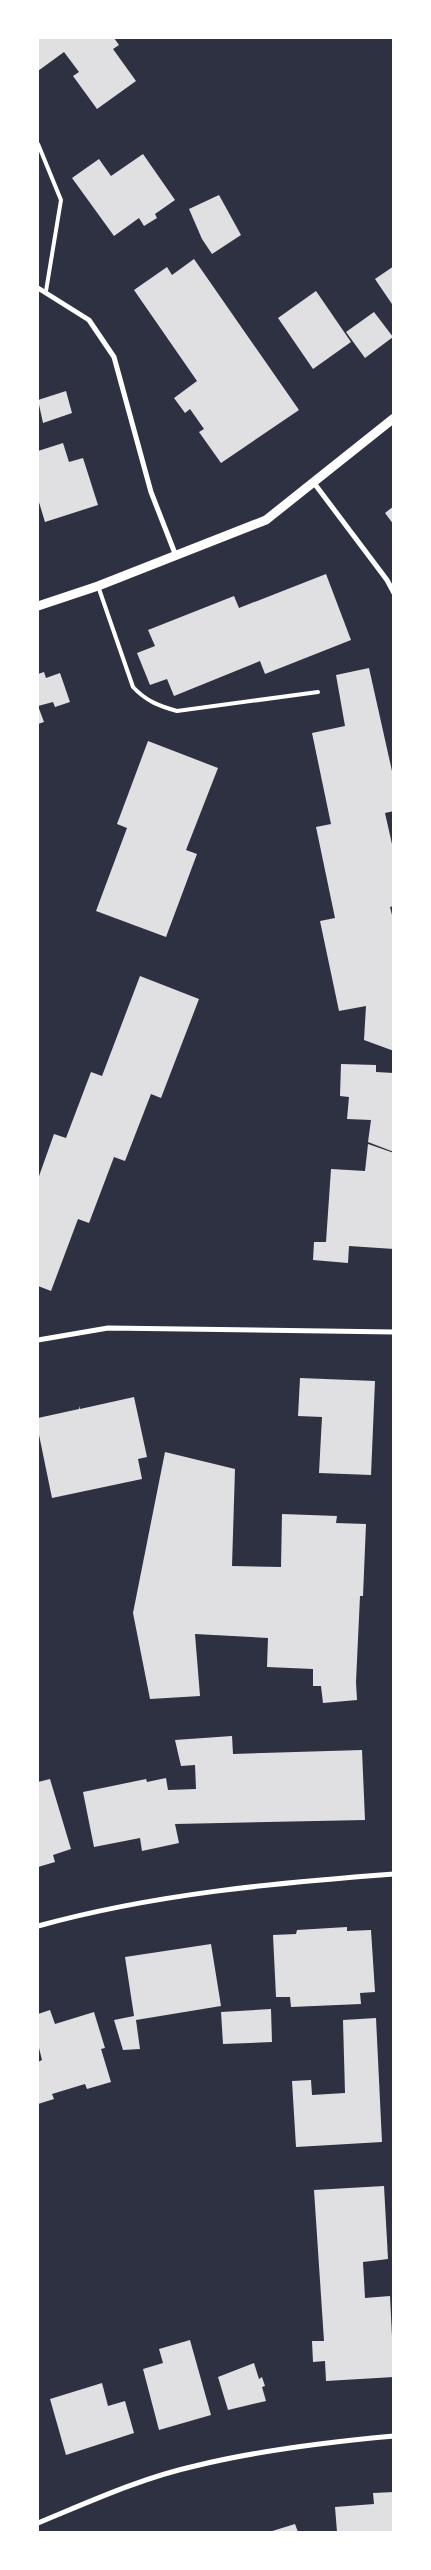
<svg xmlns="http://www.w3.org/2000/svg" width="431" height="2570" viewBox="0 0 431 2570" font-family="'Space Grotesk',sans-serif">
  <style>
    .building { fill: #e0e0e3 }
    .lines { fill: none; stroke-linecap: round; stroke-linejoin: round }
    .service { stroke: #fff; stroke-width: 4 }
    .minor { stroke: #fff; stroke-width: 5 }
    .tertiary { stroke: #fff; stroke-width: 9 }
  </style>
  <rect width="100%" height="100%" fill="#2d3142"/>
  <g class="building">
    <path d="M38,38H114L119,45L113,49L136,81L97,109L73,76L79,72L64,52L38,71Z"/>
    <path d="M143,154L175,200L155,214L157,218L144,226L139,218L114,236L72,178L99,159L111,176Z"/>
    <path d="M219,195L241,235L212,254L202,239L189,209Z"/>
    <path d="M194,259L299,410L221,463L199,432L204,429L190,409L185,413L174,398L197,381L134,290L167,267L172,275Z"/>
    <path d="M394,266V307L375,279Z"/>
    <path d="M316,291L351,342L313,369L278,318Z"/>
    <path d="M374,312L393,337L365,358L346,332Z"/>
    <path d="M66,391L72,413L43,423L38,400Z"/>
    <path d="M63,443L69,462L83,458L98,505L45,522L38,499V451Z"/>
    <path d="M394,506V525L385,513Z"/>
    <path d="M326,574L351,640L265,674L260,661L174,696L167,679L150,685L137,653L155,646L148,630L234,596L239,608Z"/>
    <path d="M369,668L394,780V811L385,813L394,853V906L390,907L394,923V1051L364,1040L366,1006L339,1011L320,921L335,918L316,827L331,824L312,733L345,726L336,675Z"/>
    <path d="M44,672L46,678L60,673L70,702L55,707L53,702L38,706L44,722L38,724V674Z"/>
    <path d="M148,741L218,768L186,850L197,854L166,937L96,911L127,828L117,824Z"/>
    <path d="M140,976L199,999L161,1098L151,1094L125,1161L114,1157L89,1223L78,1219L51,1291L38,1286V1179L54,1134L66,1138L91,1072L102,1076Z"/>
    <path d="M341,1064L376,1065V1072L394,1073V1152L368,1142L371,1120L347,1119L349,1097L340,1096Z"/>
    <path d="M368,1144L394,1153V1249L349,1246L348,1263L313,1260L314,1242H326L331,1169L365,1171Z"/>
    <path d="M300,1378L375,1381L371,1475L319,1473L322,1417L298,1416Z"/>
    <path d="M134,1397L147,1457L138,1459L142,1479L52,1498L38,1430V1418L79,1409L80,1406V1409Z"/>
    <path d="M165,1452L235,1469L232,1566L281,1567L282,1514L337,1516L336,1523L366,1524L363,1596H360L356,1682L357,1700L323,1703L321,1686H313V1669L267,1667L268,1638L195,1634L200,1696L150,1699L133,1613Z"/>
    <path d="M232,1736L233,1754L362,1750L365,1820L175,1824L179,1843L142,1851L140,1838L94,1847L83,1792L146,1779L147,1782L166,1778L168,1790L196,1789L195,1765L181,1766L175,1740Z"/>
    <path d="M50,1779L71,1849L53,1855L55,1862L38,1867V1782Z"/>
    <path d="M347,1927V1931L371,1930L375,1992L360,1993L361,2004L291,2007L290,1997H276L273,1935L296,1934L297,1930Z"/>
    <path d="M211,1944L221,2006L136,2020L140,2049L123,2050L114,2020L134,2016L125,1957Z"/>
    <path d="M271,2009L272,2042L223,2044L221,2012Z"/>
    <path d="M50,2010L55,2024L94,2012L105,2048L101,2049L111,2082L87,2089L85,2084L52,2094L54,2099L38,2104V2062L42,2060L38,2044V2014Z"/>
    <path d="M376,2018L382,2142L296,2147L292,2081L311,2080L312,2095L345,2093L343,2020Z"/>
    <path d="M384,2186L388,2259L363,2262L365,2298L390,2296L394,2377L326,2381L325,2361L313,2362L312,2341H324L314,2190Z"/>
    <path d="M190,2340L211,2415L159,2430L143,2369L163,2363L159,2349Z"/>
    <path d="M254,2363L259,2379L262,2377L265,2386L262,2387L266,2401L228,2410L218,2377Z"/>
    <path d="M102,2383L108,2406L125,2401L134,2433L66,2455L50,2399Z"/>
    <path d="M394,2492V2532H337L335,2507L374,2504L373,2493Z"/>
    <path d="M295,2524L298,2532H269Z"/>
  </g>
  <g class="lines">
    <g class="service">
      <path d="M38,144L61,200L46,291"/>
      <path d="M98,586L133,687C146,701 159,706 177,711L318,692"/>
    </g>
    <g class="minor">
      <path d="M38,288L89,320L114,357L151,492L176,556"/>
      <path d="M314,483L387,580L394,593"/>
      <path d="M38,1340L108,1328L394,1332"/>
      <path d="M38,1926C154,1894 274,1883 394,1874"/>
      <path d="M38,2523C89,2502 141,2478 195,2466C260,2450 327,2442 394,2436"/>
    </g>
    <path class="tertiary" d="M38,606L98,586L266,520L394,418"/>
  </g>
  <rect width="431" height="2570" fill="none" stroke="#ffffff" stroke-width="78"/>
</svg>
